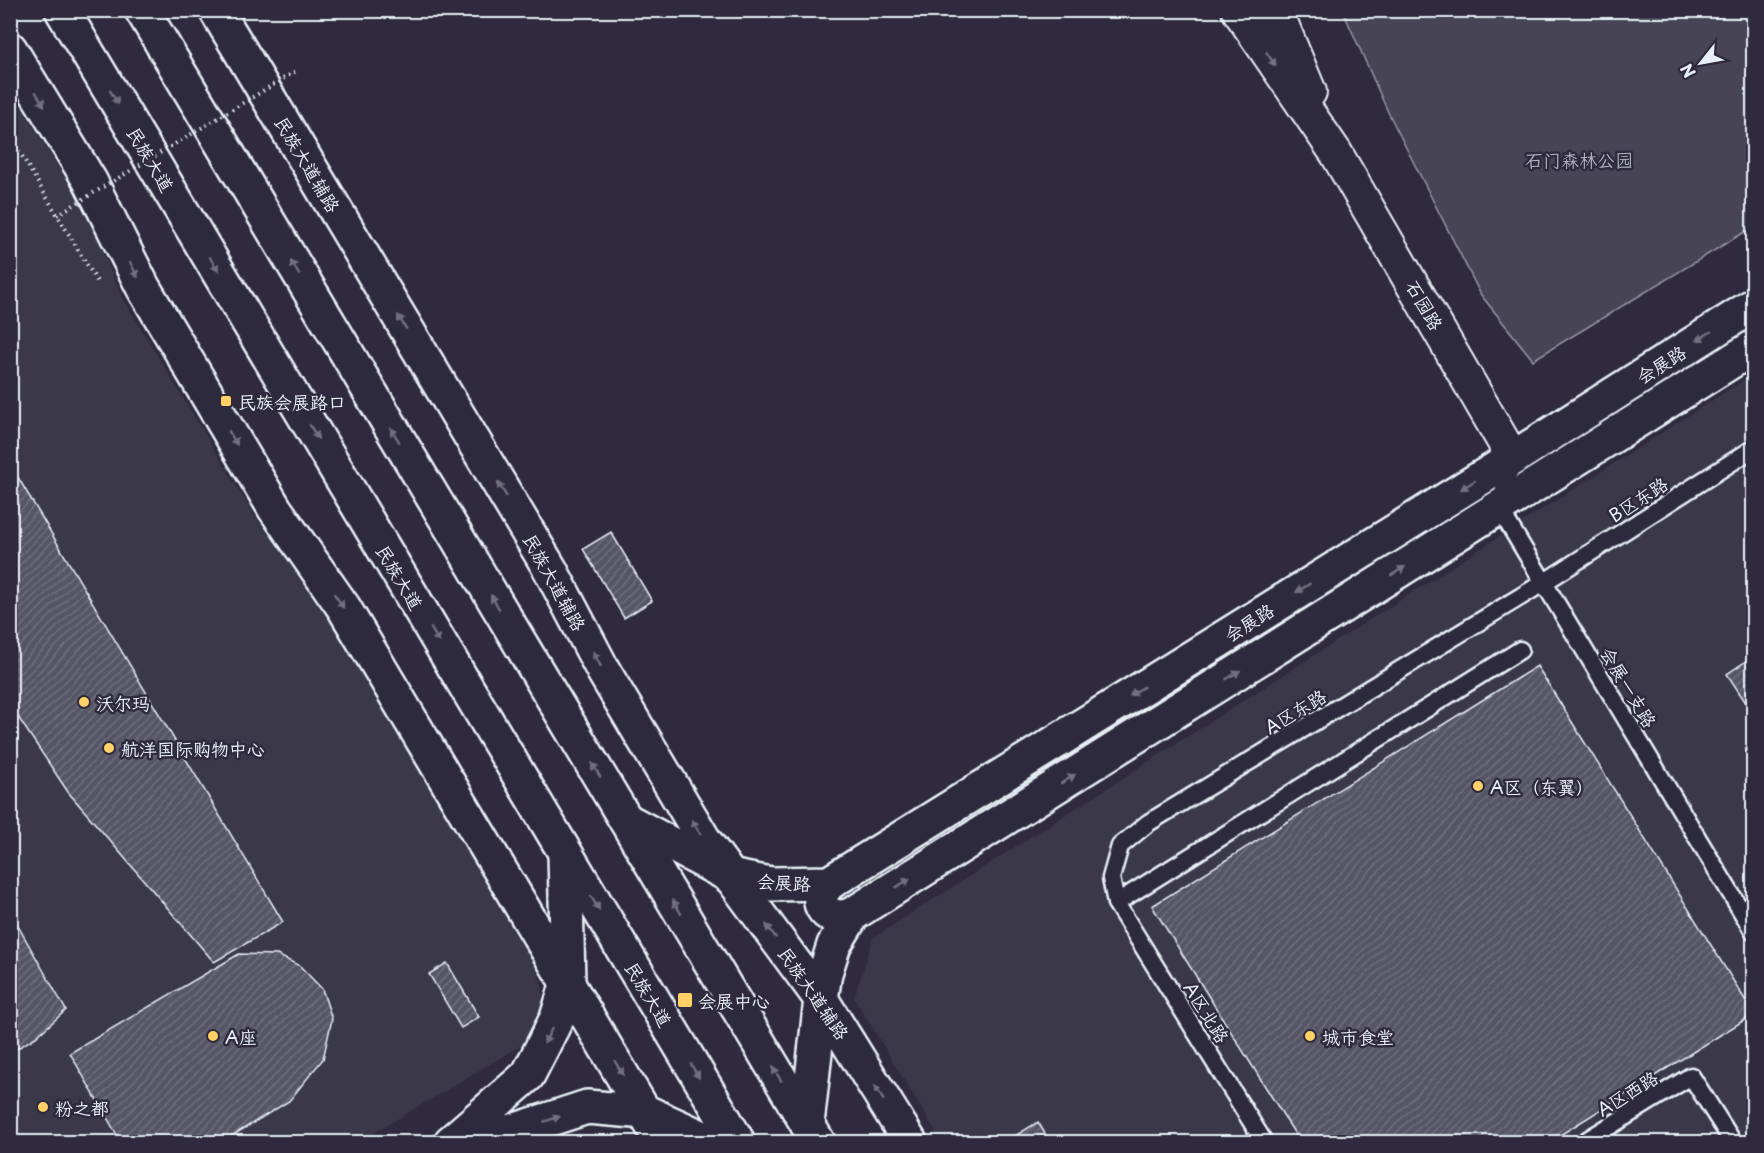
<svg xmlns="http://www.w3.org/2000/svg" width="1764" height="1153" viewBox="0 0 1764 1153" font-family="'Playpen Sans','LXGW WenKai TC',sans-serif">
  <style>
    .built { fill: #3b3749 }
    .park { fill: #464455; stroke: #979aa6; stroke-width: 1.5 }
    .building { fill: url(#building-hatch); stroke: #e8f1f8; stroke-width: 1.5 }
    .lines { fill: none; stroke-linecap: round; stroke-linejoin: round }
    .service-casing { stroke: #e8f1f8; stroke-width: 21 }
    .minor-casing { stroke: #e8f1f8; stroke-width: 36 }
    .tertiary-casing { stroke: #e8f1f8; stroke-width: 38 }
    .secondary-casing { stroke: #e8f1f8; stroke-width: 38 }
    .trunk-casing { stroke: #e8f1f8; stroke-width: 38 }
    .path { stroke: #e8f1f8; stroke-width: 4; stroke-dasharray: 1.5 4.5; stroke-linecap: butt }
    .service { stroke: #2f2a3d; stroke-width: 16 }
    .minor { stroke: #2f2a3d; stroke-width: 32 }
    .tertiary { stroke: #2f2a3d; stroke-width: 33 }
    .secondary { stroke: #2f2a3d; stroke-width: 33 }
    .trunk { stroke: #2f2a3d; stroke-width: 33 }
    .path-bridge { stroke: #e8f1f8; stroke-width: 4; stroke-dasharray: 1.5 4.5; stroke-linecap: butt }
    .oneway { fill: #70707e }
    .poi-dot { fill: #ffd166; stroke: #2f2a3d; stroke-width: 2 }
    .labels { text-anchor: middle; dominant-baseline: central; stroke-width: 5; stroke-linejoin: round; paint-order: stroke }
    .street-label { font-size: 18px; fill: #e8f1f8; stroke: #2f2a3d }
    .park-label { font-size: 18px; fill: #afb4bf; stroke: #2f2a3d }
    .poi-label { font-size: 18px; fill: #e8f1f8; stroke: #2f2a3d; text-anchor: start }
  </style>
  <defs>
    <pattern id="building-hatch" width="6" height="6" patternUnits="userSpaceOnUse" patternTransform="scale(1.5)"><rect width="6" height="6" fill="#575565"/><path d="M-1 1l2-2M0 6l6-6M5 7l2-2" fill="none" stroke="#6f6e7c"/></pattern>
  </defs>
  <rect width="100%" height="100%" fill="#2f2a3d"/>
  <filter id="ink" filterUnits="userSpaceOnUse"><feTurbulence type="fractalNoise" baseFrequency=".0167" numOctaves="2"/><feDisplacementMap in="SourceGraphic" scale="12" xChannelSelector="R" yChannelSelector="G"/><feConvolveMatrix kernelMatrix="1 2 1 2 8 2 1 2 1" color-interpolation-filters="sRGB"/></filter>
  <g filter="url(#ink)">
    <g class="built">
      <path d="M10,88L88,216L121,295L254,515L325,607L532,956L543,989L539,1021L522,1045L359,1142H11Z"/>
      <path d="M1753,374V1142H942L854,998L873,938Z"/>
    </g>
    <path class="park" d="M1343,11H1753V227L1533,360L1481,295L1388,112Z"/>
    <g class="building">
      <path d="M10,464L283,922L214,962L68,792L10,705Z"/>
      <path d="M611,532L652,601L624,618L583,549Z"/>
      <path d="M1754,656V715L1727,674Z"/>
      <path d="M1537,666L1754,1014L1549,1142H1300L1152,906Z"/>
      <path d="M10,912L66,1010L36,1037L10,1053Z"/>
      <path d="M239,954L277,955L300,966L322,989L332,1019L323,1059L289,1101L222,1142H121L70,1053Z"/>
      <path d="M447,963L479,1017L461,1028L429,974Z"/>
      <path d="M1038,1122L1050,1142H1005Z"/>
    </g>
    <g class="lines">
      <g class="service-casing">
        <g id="service">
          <path d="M1512,461L1499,508L1754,932"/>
          <path d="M1116,903L1520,650"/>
          <path d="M1264,1142L1116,903L1111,878L1120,846L1148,823L1543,583L1754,448"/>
          <path d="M1584,1142L1691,1076L1733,1142"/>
        </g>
      </g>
      <g class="minor-casing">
        <g id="minor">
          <path d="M1238,10L1336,153L1513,458"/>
          <path d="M1276,10L1310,92"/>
        </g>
      </g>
      <g class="tertiary-casing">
        <g id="tertiary">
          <path d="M216,10L550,569L604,672L704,840L821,999L910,1142"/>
          <path d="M10,49L90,181L143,287L275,509L344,608L662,1142"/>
          <path d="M626,820L723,872"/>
          <path d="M829,883C809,903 829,925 853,914"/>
          <path d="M807,1124L821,999L825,973L834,945L853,914"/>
          <path d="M451,1142L528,1075L557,1018L568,982L565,853"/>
          <path d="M455,1142L513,1131L587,1107L646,1112L712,1142"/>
        </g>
      </g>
      <g class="secondary-casing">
        <g id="secondary">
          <path d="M729,876L771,884L829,883L1513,458L1754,305"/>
          <path d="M853,914L1754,347"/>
        </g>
      </g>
      <g class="trunk-casing">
        <g id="trunk">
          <path d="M62,10L738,1142"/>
          <path d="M142,10L818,1142"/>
        </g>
      </g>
      <path class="path" d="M19,151L98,283"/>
      <use href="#service" class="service"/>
      <use href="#minor" class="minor"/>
      <use href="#tertiary" class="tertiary"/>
      <use href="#secondary" class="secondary"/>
      <use href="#trunk" class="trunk"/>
      <path class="path-bridge" d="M57,215L296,71"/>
    </g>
    <defs><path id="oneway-solid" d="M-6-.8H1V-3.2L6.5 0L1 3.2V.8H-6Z" transform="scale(1.5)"/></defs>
    <g class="oneway">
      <use href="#oneway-solid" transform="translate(1271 59) rotate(56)"/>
      <use href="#oneway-solid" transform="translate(114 97) rotate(59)"/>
      <use href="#oneway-solid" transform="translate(40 99) rotate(59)"/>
      <use href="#oneway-solid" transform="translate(214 264) rotate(59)"/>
      <use href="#oneway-solid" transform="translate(295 268) rotate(-121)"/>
      <use href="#oneway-solid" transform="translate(134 270) rotate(63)"/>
      <use href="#oneway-solid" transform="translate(402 322) rotate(-121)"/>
      <use href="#oneway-solid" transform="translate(1704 336) rotate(148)"/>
      <use href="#oneway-solid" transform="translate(314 432) rotate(59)"/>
      <use href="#oneway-solid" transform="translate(395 435) rotate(-121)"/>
      <use href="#oneway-solid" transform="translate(233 438) rotate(59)"/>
      <use href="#oneway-solid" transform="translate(1468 485) rotate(148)"/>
      <use href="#oneway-solid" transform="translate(502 489) rotate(-121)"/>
      <use href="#oneway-solid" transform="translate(1398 571) rotate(-32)"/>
      <use href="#oneway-solid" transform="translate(1303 588) rotate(148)"/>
      <use href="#oneway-solid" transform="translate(339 601) rotate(56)"/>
      <use href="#oneway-solid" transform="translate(495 602) rotate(-121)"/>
      <use href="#oneway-solid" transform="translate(435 635) rotate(59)"/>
      <use href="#oneway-solid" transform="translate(597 659) rotate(-117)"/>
      <use href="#oneway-solid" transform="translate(1233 675) rotate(-32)"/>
      <use href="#oneway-solid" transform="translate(1137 691) rotate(148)"/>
      <use href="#oneway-solid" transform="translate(596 770) rotate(-121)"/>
      <use href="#oneway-solid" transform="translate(1068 779) rotate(-32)"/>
      <use href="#oneway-solid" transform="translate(696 827) rotate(-121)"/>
      <use href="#oneway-solid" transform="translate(903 883) rotate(-32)"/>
      <use href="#oneway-solid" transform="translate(595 903) rotate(59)"/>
      <use href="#oneway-solid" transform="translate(677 907) rotate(-121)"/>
      <use href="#oneway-solid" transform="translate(771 931) rotate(-127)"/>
      <use href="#oneway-solid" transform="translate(548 1036) rotate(117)"/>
      <use href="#oneway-solid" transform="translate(619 1068) rotate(59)"/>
      <use href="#oneway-solid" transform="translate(695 1071) rotate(59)"/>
      <use href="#oneway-solid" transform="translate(777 1074) rotate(-121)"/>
      <use href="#oneway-solid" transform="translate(879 1093) rotate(-122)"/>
      <use href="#oneway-solid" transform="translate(552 1119) rotate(-18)"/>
    </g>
  </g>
  <g class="poi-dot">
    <rect x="220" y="395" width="12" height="12" rx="3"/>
    <circle cx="84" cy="702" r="6"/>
    <circle cx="109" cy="748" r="6"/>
    <circle cx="1478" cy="786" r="6"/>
    <rect x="677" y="992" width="16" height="16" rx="3"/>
    <circle cx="213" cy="1036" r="6"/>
    <circle cx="1310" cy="1036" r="6"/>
    <circle cx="43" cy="1107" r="6"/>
  </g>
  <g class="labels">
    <g class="street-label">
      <text transform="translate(151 159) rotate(59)">民族大道</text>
      <text transform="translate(308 164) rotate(59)">民族大道辅路</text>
      <text transform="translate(1425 305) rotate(60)">石园路</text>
      <text transform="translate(1661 364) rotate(-32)">会展路</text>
      <text transform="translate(1638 499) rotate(-33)">B区东路</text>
      <text transform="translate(400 577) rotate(59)">民族大道</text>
      <text transform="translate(555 582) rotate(61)">民族大道辅路</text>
      <text transform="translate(1249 622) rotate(-32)">会展路</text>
      <text transform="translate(1629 687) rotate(59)">会展一支路</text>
      <text transform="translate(1295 711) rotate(-31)">A区东路</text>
      <text transform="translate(784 882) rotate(3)">会展路</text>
      <text transform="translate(814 993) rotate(55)">民族大道辅路</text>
      <text transform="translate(649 994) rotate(59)">民族大道</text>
      <text transform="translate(1207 1012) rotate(58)">A区北路</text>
      <text transform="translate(1627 1093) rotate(-32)">A区西路</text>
    </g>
    <g class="park-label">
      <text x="1579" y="159">石门森林公园</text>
    </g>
    <g class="poi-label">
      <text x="238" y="401">民族会展路口</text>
      <text x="96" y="702">沃尔玛</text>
      <text x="121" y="748">航洋国际购物中心</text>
      <text x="1490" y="786">A区（东翼）</text>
      <text x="698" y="1000">会展中心</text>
      <text x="225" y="1036">A座</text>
      <text x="1322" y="1036">城市食堂</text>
      <text x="55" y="1107">粉之都</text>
    </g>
  </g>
  <rect width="1764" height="1153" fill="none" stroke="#2f2a3d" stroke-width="36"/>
  <rect x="18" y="18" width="1728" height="1117" fill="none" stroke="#e8f1f8" stroke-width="2" filter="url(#ink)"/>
  <g transform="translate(1701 63) rotate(239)" stroke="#2f2a3d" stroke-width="4.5" paint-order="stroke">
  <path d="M0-4.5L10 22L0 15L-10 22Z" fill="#e8f1f8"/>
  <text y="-9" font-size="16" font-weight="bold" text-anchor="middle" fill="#e8f1f8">N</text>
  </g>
</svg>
